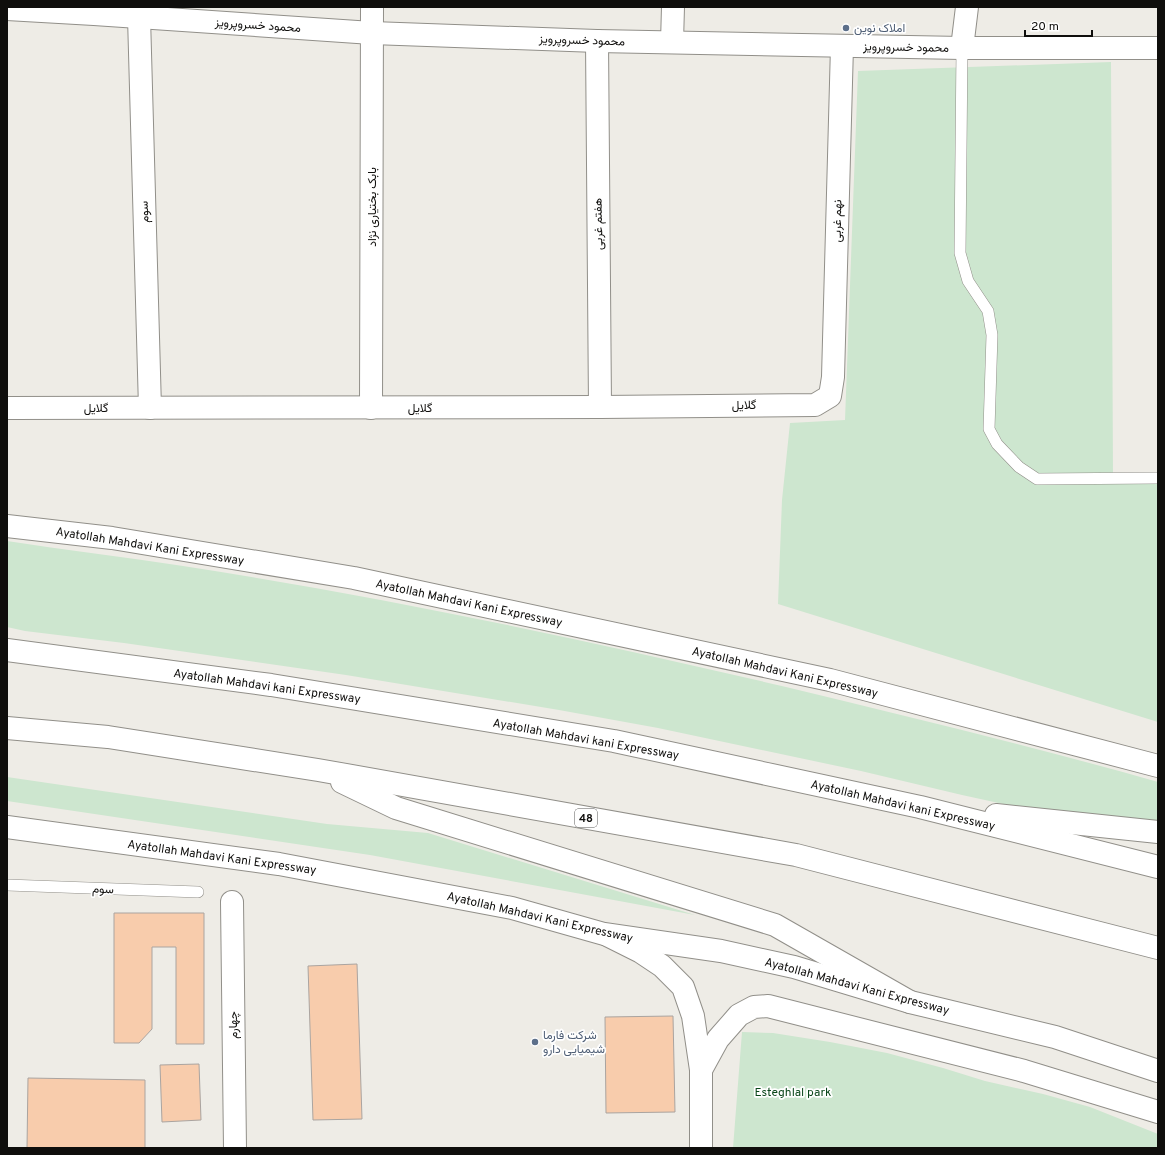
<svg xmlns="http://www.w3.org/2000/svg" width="1165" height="1155" font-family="Overpass,Vazirmatn,sans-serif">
	<rect width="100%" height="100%" fill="#eeece6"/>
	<g fill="#cde6cf">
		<polygon points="1111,62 1113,475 1158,475 1158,722 778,604 782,500 790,423 845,420 858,71"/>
		<path d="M7,541C65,550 124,557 183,566C385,597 586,640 786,687C910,717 1035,747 1158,782V828L1017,807L962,795L861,771L658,728L559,710L346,675L124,643L25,631L7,627Z"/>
		<polygon points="7,777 327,824 428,833 695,915 370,855 7,801"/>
		<polygon points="742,1032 773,1033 830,1042 887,1053 943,1068 985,1081 1043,1094 1090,1107 1158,1134 1158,1148 733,1148"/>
	</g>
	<g fill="#f8ccac" stroke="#aaa4a0">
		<polygon points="114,913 204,913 204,1044 176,1044 176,947 152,947 152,1029 139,1043 114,1043"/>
		<polygon points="357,964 362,1119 313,1120 308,966"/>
		<polygon points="673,1016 675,1112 606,1113 605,1017"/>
		<polygon points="199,1064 201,1120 162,1122 160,1065"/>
		<polygon points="28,1078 145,1080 145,1148 27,1148"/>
	</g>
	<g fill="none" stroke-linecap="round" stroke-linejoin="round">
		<g stroke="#918f89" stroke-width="12">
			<g id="lane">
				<polyline points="962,48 960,253 968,281 988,311 992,335 989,429 997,444 1019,467 1037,479 1158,478"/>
				<polyline points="7,885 198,892"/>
			</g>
		</g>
		<g stroke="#918f89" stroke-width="24">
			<g id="street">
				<polyline points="7,9 94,14 372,33 597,41 962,48 1158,48"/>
				<polyline points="139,17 150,408"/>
				<polyline points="597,41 600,407"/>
				<polyline points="672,42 673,7"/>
				<polyline points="962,48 967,7"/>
				<polyline points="7,408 600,407 815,405 830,396 833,377 842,46"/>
				<polyline points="371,408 372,7"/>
				<polyline points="232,902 235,1148"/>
				<polyline points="609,936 641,952 662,966 683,987 693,1016 701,1070 701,1148"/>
				<polyline points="701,1070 718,1039 739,1015 754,1007 768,1006 1024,1071 1158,1112"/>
			</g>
		</g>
		<g stroke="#918f89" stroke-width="24">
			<g id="primary">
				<polyline points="7,526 112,538 354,578 830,680 1158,766"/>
				<polyline points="7,827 279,864 512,908 604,934 721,951 794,967 910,1002 1055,1037 1158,1071"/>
			</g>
		</g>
		<g stroke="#918f89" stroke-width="24">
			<g id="highway">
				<polyline points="7,650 271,685 614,741 920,807 1158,867"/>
				<polyline points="7,728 108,737 318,770 796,855 1158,948"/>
				<polyline points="342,782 396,808 775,925 910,1002"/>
				<polyline points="996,815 1158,832"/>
			</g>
		</g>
		<use href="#lane" stroke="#fff" stroke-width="11"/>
		<use href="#street" stroke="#fff" stroke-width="22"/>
		<use href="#primary" stroke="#fff" stroke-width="22"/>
		<use href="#highway" stroke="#fff" stroke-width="22"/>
	</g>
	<g fill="#5c6f8a" stroke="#fff" stroke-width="1.5">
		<circle cx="846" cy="28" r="4"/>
		<circle cx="535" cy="1042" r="4"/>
	</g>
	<g text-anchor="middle" stroke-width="3.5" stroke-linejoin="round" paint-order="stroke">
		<rect fill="#fff" stroke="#575655" stroke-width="1" x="575" y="809" width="22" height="18" rx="3"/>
		<g font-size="11" font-weight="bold" fill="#0f0e0c">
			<text x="586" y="822">48</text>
		</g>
		<g font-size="12" fill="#0f0e0c" stroke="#fff">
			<text transform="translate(258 25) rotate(4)" y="4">محمود خسروپرویز</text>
			<text transform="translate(582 40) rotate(2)" y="4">محمود خسروپرویز</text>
			<text transform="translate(906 47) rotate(1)" y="4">محمود خسروپرویز</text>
			<text transform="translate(372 207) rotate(-90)" y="4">بابک بختیاری نژاد</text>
			<text transform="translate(144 212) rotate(-92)" y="4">سوم</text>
			<text transform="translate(837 221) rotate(-89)" y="4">نهم غربی</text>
			<text transform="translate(598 224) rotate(-91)" y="4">هفتم غربی</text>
			<text transform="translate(744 405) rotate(-1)" y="4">گلایل</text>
			<text x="96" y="412">گلایل</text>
			<text x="420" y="412">گلایل</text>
			<text transform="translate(150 546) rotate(9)" y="4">Ayatollah Mahdavi Kani Expressway</text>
			<text transform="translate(469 603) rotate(12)" y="4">Ayatollah Mahdavi Kani Expressway</text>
			<text transform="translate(785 672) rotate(13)" y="4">Ayatollah Mahdavi Kani Expressway</text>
			<text transform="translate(267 686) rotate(8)" y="4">Ayatollah Mahdavi kani Expressway</text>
			<text transform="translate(586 739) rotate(10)" y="4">Ayatollah Mahdavi kani Expressway</text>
			<text transform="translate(903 805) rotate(13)" y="4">Ayatollah Mahdavi kani Expressway</text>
			<text transform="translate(222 857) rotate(8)" y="4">Ayatollah Mahdavi Kani Expressway</text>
			<text transform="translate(103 889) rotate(2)" y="4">سوم</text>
			<text transform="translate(540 917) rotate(13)" y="4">Ayatollah Mahdavi Kani Expressway</text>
			<text transform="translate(857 986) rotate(15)" y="4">Ayatollah Mahdavi Kani Expressway</text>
			<text transform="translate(233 1025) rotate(-91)" y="4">چهارم</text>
		</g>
		<g font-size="12" fill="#4e5e75" stroke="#fff" text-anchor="start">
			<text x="854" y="32">املاک نوین</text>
			<text x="543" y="1039">شرکت فارما<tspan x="543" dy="14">شیمیایی دارو</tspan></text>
		</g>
		<g font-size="12" fill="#094619" stroke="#fff">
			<text x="793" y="1096">Esteghlal park</text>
		</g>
	</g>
	<rect width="1165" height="1155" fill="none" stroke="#0f0e0c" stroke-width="16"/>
	<path d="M1025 30v6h67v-6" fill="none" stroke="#0f0e0c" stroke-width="2"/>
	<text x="1031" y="30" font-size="12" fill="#0f0e0c" stroke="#ffffff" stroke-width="3" paint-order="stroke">20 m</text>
</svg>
